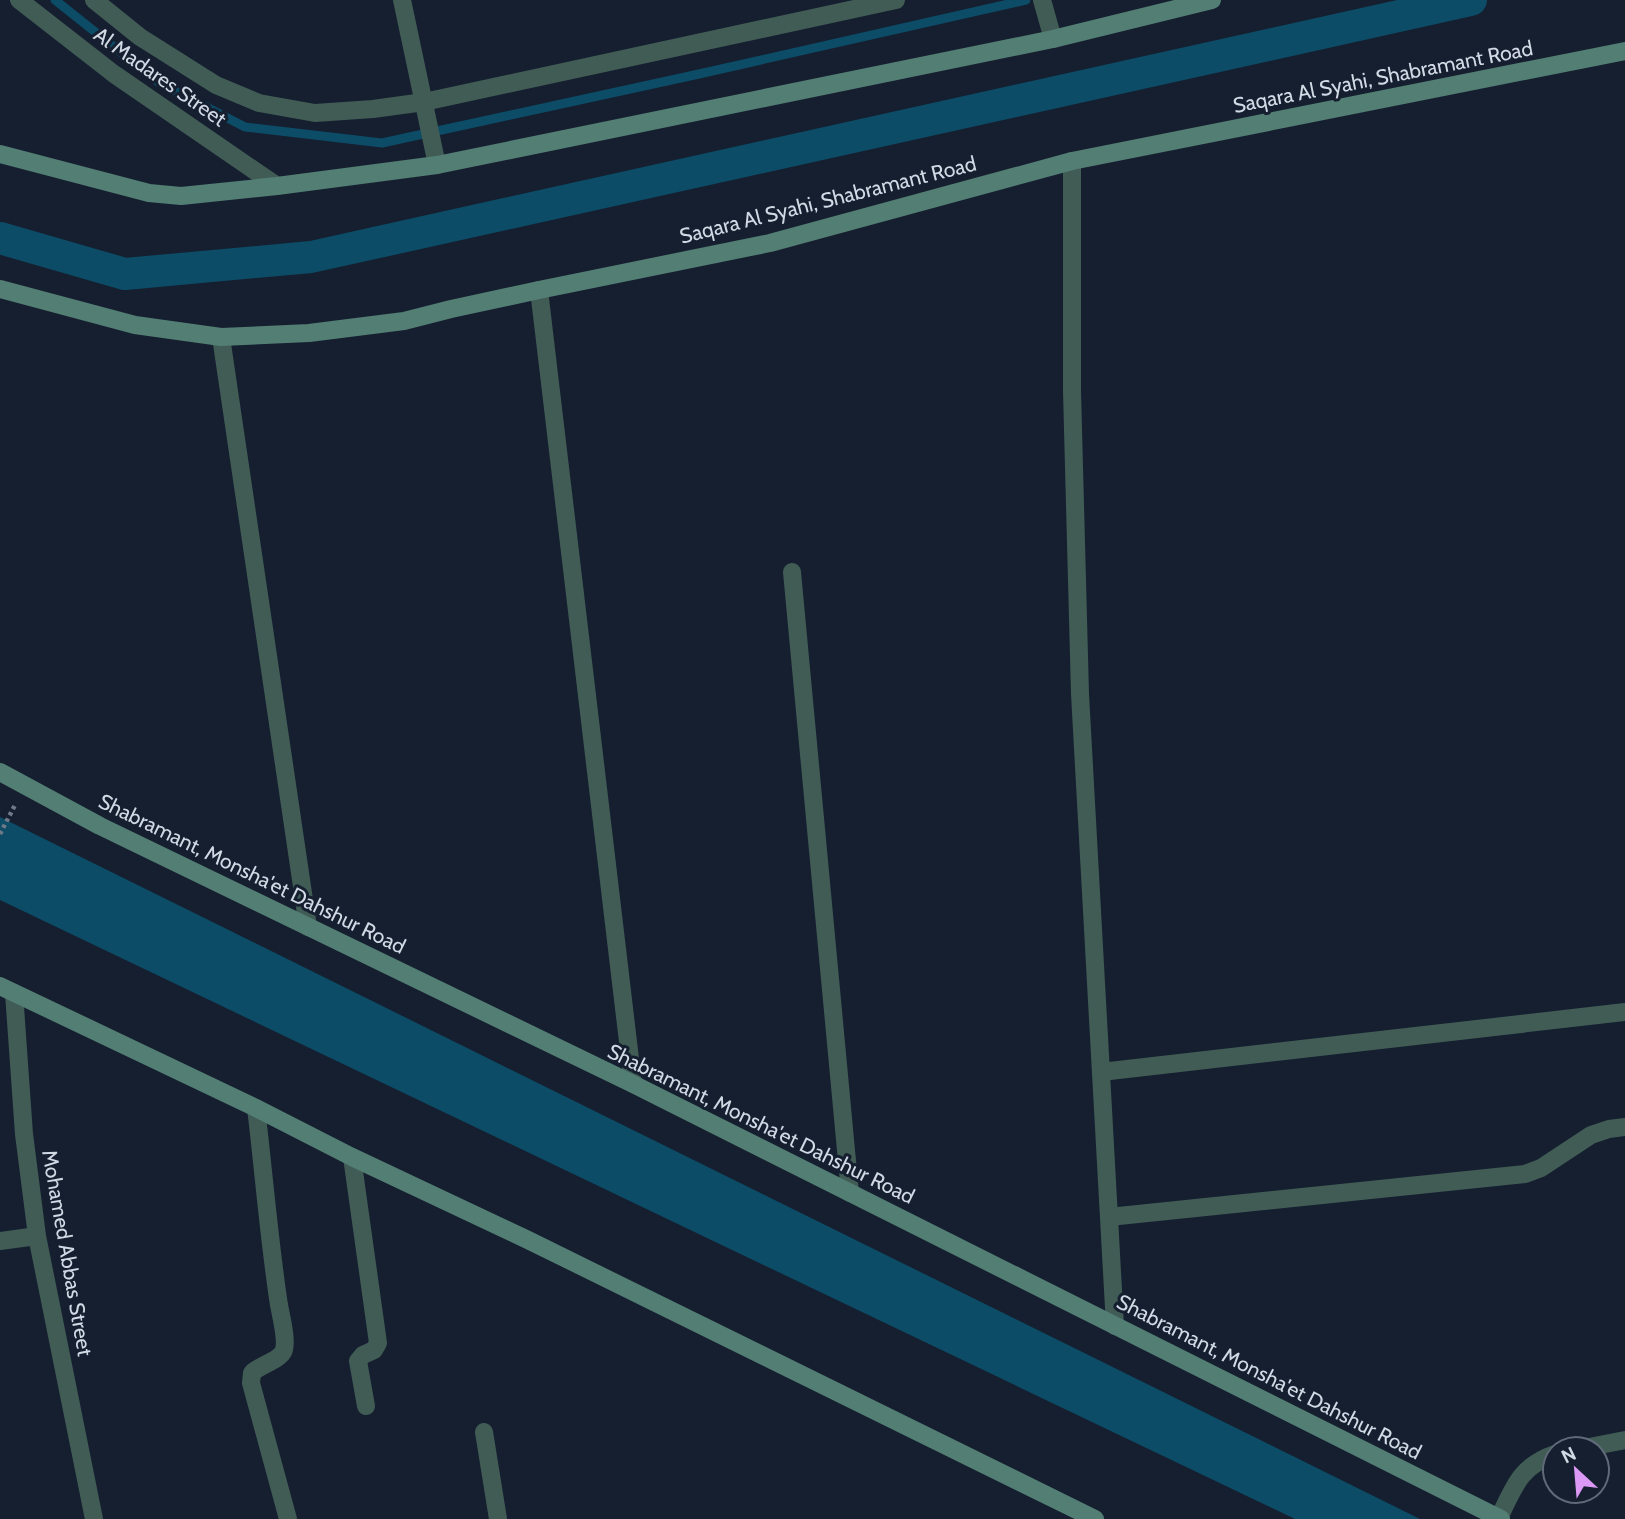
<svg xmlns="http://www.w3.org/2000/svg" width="1625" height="1519" font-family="Cabin,sans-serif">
	<rect width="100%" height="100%" fill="#151f30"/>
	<polygon fill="#0c4c66" points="0,817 1420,1519 1295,1519 0,900"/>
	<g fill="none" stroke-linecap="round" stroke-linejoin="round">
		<polyline stroke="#0c4c66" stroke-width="9" points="55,0 158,82 245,127 382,143 699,74 1026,0"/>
		<polyline stroke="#0c4c66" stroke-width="32" points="0,238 125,274 311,257 1471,0"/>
		<polyline stroke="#707987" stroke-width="4.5" stroke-dasharray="3.5 3.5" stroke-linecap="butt" points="0,834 15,805"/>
		<g stroke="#415c55" stroke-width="18">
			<polyline points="402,0 437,165"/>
			<polyline points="1072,161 1072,391 1080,694 1115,1326"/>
			<polyline points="539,290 633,1084"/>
			<polyline points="221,337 308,927"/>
			<polyline points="792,572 850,1193"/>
			<polyline points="14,993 24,1134 37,1236 94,1519"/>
			<polyline points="1101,1072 1625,1012"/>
			<path d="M256,1108C264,1174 269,1240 279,1305C281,1316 288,1343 283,1352C278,1361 260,1365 252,1373L251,1383L288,1519"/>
			<polyline points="352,1157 378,1343 374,1350 363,1355 358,1361 366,1406"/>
			<polyline points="1109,1217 1525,1174 1541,1168 1591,1135 1609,1129 1625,1127"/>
			<polyline points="0,1241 37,1236"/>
			<polyline points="484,1432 498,1519"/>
			<polyline points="1579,1449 1625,1440"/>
			<path d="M1499,1518C1514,1487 1520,1466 1555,1454"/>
		</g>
		<g stroke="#415c55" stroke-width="18">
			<polyline points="19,0 114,74 277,186"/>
			<polyline points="94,0 140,37 216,85 259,103 315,113 373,109 424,102 896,0"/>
			<polyline points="1042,0 1053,39"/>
		</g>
		<g stroke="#537e73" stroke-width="18">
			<polyline points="0,154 149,193 181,196 277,186 437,165 1053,39 1212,0"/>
			<polyline points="0,289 135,325 221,337 309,333 404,321 451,309 539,290 770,243 1072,161 1625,51"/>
			<polyline points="0,772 100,826 633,1084 1501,1519"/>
			<polyline points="0,986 256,1108 352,1157 528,1240 1095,1519"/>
		</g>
	</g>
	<g text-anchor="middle" stroke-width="6" stroke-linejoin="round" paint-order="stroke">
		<g font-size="21" fill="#d1d9e5" stroke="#151f30">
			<text transform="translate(160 77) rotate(35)" y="7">Al Madares Street</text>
			<text transform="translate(1383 77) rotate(-11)" y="7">Saqara Al Syahi, Shabramant Road</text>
			<text transform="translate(828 200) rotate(-14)" y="7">Saqara Al Syahi, Shabramant Road</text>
			<text transform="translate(252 874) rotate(26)" y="7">Shabramant, Monsha'et Dahshur Road</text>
			<text transform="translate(761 1124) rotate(26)" y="7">Shabramant, Monsha'et Dahshur Road</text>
			<text transform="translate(67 1253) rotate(80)" y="7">Mohamed Abbas Street</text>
			<text transform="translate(1269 1377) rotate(27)" y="7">Shabramant, Monsha'et Dahshur Road</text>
		</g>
	</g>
	<g transform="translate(1576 1470) rotate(334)"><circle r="33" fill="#151f30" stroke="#606978" stroke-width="2"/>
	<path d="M0-5L12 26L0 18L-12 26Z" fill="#db99f5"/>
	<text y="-10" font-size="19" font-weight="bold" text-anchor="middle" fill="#d1d9e5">N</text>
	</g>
</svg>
